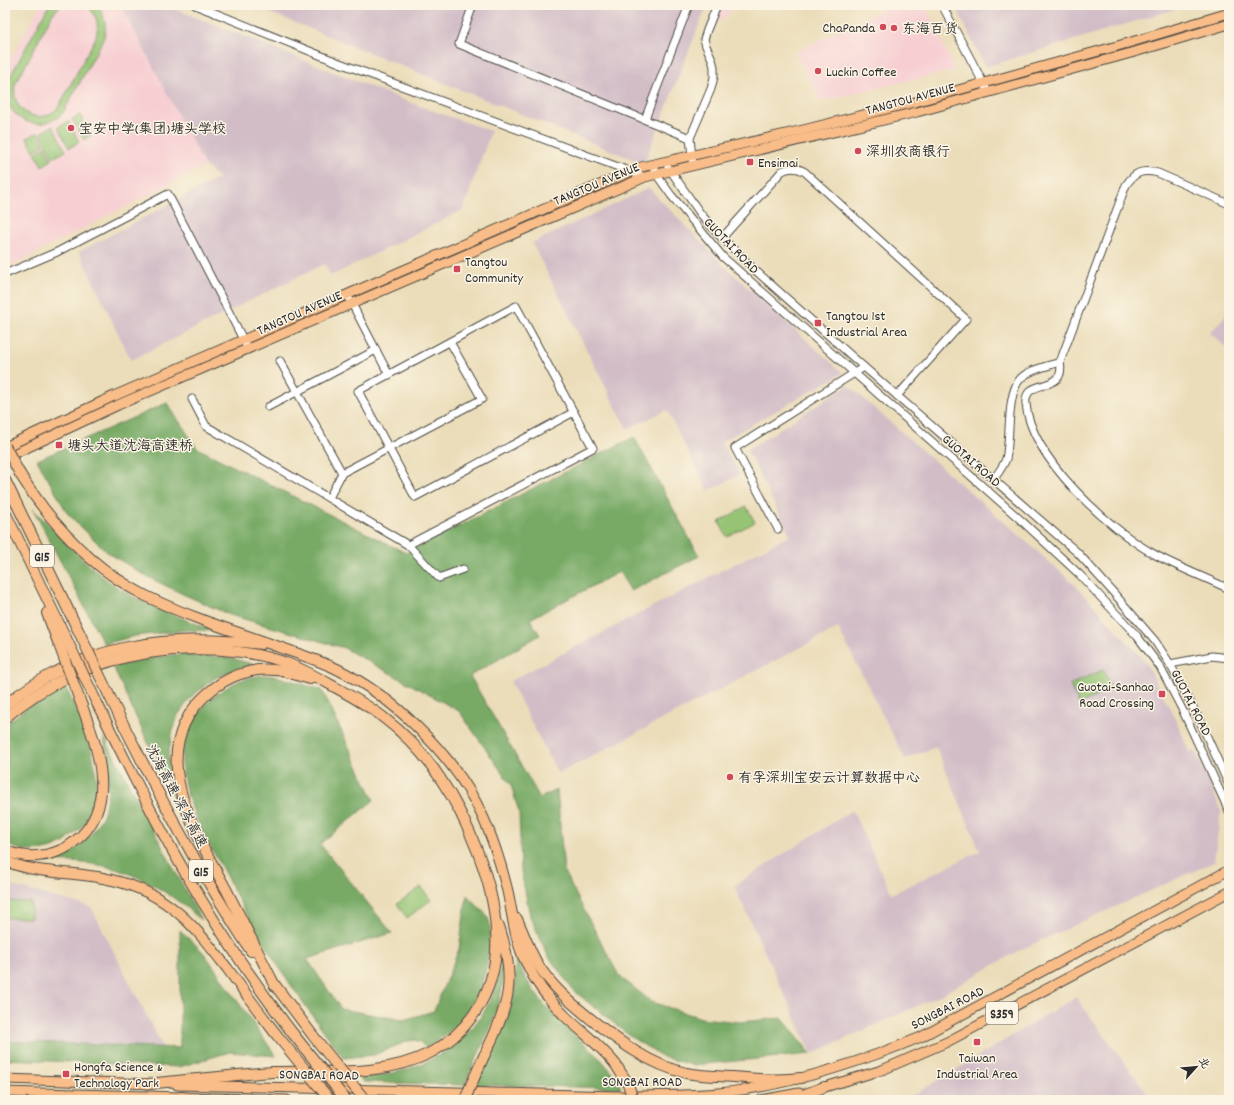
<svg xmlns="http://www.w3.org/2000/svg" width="1234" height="1105" font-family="Dekko,'LXGW WenKai TC',sans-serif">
	<rect width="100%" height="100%" fill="#fcf5e5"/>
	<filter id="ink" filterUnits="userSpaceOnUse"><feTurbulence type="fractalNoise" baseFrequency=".025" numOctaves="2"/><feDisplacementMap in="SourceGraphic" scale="8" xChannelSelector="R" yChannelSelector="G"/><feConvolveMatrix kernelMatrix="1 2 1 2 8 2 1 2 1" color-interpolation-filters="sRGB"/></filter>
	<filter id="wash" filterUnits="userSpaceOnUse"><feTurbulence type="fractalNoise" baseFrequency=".012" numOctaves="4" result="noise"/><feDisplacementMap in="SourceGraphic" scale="16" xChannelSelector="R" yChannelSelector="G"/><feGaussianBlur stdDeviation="0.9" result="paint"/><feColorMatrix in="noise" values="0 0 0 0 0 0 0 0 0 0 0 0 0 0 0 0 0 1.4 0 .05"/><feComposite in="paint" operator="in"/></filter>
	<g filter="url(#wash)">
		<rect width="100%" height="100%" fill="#ebddb9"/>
		<g fill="#f7cfd3">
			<polygon points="40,5 121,5 205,166 5,269 5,70"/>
			<polygon points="722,5 739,5 712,27"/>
			<polygon points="894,5 925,5 955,70 821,101 795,52"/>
		</g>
		<g fill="#d2bdc7">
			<polygon points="121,5 165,5 419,106 491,131 463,210 331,276 324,264 131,360 79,252 219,178 205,166"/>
			<polygon points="251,5 707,5 644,164"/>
			<polygon points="955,5 1189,5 985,67"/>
			<polygon points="649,188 724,266 843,373 721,442 740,475 708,491 667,410 627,429 532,243"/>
			<polygon points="1229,311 1229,350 1210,333"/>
			<polygon points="848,385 1073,583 1145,661 1177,722 1189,752 1195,750 1221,811 1214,862 1022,949 939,996 812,1054 734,886 852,810 892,894 980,851 936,747 905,759 838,628 558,774 510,681 790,535 747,450"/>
			<polygon points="5,884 91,907 163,1048 5,1041"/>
			<polygon points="1076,997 1152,1100 905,1100 964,1065"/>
		</g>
		<g fill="#95c474" stroke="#607850">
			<path d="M49,5H62L55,11L52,15L15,85C11,112 38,127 58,108L95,39C100,25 97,12 84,5H97C106,17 108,29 102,42L63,113C44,131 15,126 7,99L5,103V86Z"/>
			<polygon points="80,115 91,135 84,140 72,119"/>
			<polygon points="68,121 79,142 69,148 58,127"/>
			<polygon points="53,126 66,151 53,158 40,133"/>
			<polygon points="37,132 44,145 34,151 27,138"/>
			<polygon points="45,147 52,160 42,166 35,153"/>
			<polygon points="746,506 755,522 727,537 719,522"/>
			<polygon points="1103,670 1112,689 1079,704 1070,685"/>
			<polygon points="421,887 431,900 407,918 397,904"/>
			<polygon points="5,901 31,902 31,918 5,918"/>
		</g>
		<g fill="#78aa66" stroke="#526a48">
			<polygon points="167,403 197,448 406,553 634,437 699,556 631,591 619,572 530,619 540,635 470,676 540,798 557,790 564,872 619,976 652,1002 701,1018 739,1022 782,1018 811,1054 693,1065 663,1057 631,1037 573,990 548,956 530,916 521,871 519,812 511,785 459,711 344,648 230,615 185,595 144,575 107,552 68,514 37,460"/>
			<path d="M33,509C58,534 81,560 108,581C137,603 180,617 214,631L187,630L135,636L104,644Z"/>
			<polygon points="180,654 231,658 255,665 236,669 215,678 192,696 178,715 172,734 168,757 175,801 113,667 153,658"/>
			<path d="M263,675L276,676L322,690L374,800L320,844L392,933L307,959L341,1009L403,1020L434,1011L459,949L467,895C473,902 484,911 488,918C491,925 490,935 489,943C488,989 466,1025 426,1048L420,1042L415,1040L408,1041L374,1055L344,1058C319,1025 294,991 272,956C253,927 236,896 220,864C203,833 183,799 182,763C181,728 206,696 237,682C245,678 254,677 263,675Z"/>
			<path d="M64,685C84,721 108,776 89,816C84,827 75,834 66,841C48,854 25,853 5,844V725L26,708Z"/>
			<path d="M104,737L201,920C176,897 145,877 112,868C92,862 69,862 48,861L75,850L92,833L104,814L108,791V764Z"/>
			<polygon points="180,930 204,953 276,1056 230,1052 179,1067 5,1059 5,1041 180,1048"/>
			<path d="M514,954C524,980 540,1002 559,1020C581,1042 608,1060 621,1088L476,1085C496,1041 522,1005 514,954Z"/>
			<path d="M501,959C509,1004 481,1045 464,1085L363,1082L359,1077C429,1075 494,1034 501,959Z"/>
		</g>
	</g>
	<g filter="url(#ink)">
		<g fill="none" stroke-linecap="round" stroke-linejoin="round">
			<g stroke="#484640" stroke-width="9">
				<g id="minor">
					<polyline points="195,5 337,62 645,177"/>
					<polyline points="473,5 459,44 690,138"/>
					<polyline points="942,5 988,92"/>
					<polyline points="645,119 689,5"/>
					<polyline points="653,164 656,174 671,195 723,257 1023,522 1080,575 1137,636 1160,667 1183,711 1229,811"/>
					<polyline points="693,166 690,138 711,89 714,77 714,67 712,59 706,46 704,39 707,30 717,5"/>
					<polyline points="668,167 700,213 718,234 756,271 864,367 1078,553 1112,591 1155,641 1170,664 1198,717 1229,785"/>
					<path d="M722,238L782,171C790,167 797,167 805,172L966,319L897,396"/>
					<polyline points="5,274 57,252 168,194 248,349"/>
					<polyline points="350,300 389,375"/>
					<polyline points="280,361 342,473"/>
					<path d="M1060,362C1067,395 1023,376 1026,404C1031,458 1108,528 1152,553C1177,567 1204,577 1229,589"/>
					<polyline points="192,399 206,426 408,545 439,578 463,569"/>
					<polyline points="268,407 376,350"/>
					<path d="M993,480C998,473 1003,467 1006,459C1011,438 1006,393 1021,378C1030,369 1048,366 1060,362L1126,185C1135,172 1142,169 1158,173L1229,204"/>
					<polyline points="329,498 342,473 482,399 450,342"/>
					<polyline points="778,529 735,448 864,367"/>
					<polyline points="408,545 593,448 516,306 358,391 415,497 574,412"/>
					<polyline points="1170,664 1212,656 1229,658"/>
				</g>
			</g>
			<g stroke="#484640" stroke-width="11">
				<g id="major">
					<polyline points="5,447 114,396 641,167 799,131 915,102 1128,43 1229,13"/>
					<polyline points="5,458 118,405 645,177 917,112 1131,53 1229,24"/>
					<polyline points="5,1079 154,1084"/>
					<path d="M177,1085L619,1096C652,1096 686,1096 719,1093C789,1086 856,1064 921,1037L1229,870"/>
					<polyline points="818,1089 882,1070 947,1042 1229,892"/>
					<polyline points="5,1092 287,1100"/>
					<polyline points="761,1100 799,1093"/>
				</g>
			</g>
			<g stroke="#484640" stroke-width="12">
				<g id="highway">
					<path d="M20,474C51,524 93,569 146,596C188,617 234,631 279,647C298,654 318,660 337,669C365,683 393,703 416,726C468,776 490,820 507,889C513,914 514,939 526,962C535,982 549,1000 565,1016C582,1032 601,1046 616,1065"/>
					<polyline points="5,480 79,632"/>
					<polyline points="5,512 66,638"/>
					<polyline points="47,613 58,642"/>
					<path d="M108,693C151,782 197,868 251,951"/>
					<path d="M95,699C123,756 151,814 183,869C216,926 253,982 294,1035"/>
					<path d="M5,705C80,644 167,633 261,644"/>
					<path d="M5,718C45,683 96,661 148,653C191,646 248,648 289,664C304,670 319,678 333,686C351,696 368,705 384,718C405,734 425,755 440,778C467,818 494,882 496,931C498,960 491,989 474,1014C463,1030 447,1044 430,1053C381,1078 325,1070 273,1072C231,1075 189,1080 148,1084"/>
					<path d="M5,851C24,858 43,858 61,850C69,847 75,841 81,836C117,801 97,746 82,706"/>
					<path d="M5,861C39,875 77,871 112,880C168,893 194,925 227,968C243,990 259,1012 276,1034"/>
					<path d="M517,919C524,934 529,949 537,963C551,986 571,1003 592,1020C620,1042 650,1065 686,1073C702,1076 718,1076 734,1077C757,1079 778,1081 801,1078"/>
					<polyline points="272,981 314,1037"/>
					<path d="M275,986C259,954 243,922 227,891C195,831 142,751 208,693C226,677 251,667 275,670C287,671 299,676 310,679"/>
					<path d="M484,1056C509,1007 517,979 499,926"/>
					<polyline points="181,1097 200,1100"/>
					<polyline points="790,1100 824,1087"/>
				</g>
			</g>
			<use href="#minor" stroke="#fff" stroke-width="7"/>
			<use href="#major" stroke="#f8bd89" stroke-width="9"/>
			<use href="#highway" stroke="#f8bd89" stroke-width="10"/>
			<g stroke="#484640" stroke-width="12" stroke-linecap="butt">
				<g id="highway-bridge">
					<polyline points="5,446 20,474"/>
					<polyline points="79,632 108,693"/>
					<polyline points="66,638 95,699"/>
					<polyline points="58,642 82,706"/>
					<polyline points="276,1034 330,1100"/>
					<polyline points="294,1035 346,1100"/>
					<polyline points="314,1037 365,1100"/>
					<polyline points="616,1065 628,1084 633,1100"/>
					<polyline points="465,1100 470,1087 484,1056"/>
				</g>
			</g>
			<use href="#highway-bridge" stroke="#f8bd89" stroke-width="10"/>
		</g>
	</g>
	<g fill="#d1495b" stroke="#fcf5e5" stroke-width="1.5">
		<circle cx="883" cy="27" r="4"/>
		<circle cx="894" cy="28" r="4"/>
		<circle cx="818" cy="71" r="4"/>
		<circle cx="71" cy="128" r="4"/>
		<circle cx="858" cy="151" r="4"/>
		<rect x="746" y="158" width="8" height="8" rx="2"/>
		<rect x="453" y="265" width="8" height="8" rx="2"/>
		<rect x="814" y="319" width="8" height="8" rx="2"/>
		<rect x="55" y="441" width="8" height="8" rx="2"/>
		<rect x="1158" y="690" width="8" height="8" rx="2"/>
		<circle cx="730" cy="777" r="4"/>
		<rect x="973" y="1038" width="8" height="8" rx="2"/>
		<rect x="62" y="1070" width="8" height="8" rx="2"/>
	</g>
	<g text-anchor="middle" stroke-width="3" stroke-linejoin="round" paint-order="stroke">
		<g fill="#fcf5e5" stroke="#6a6863" stroke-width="1">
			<rect x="30" y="545" width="24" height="22" rx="3"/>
			<rect x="189" y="860" width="24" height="22" rx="3"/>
			<rect x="986" y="1002" width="32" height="22" rx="3"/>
		</g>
		<g font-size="13" font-weight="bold" fill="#2b2b2b">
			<text x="42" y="561">G15</text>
			<text x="201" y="876">G15</text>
			<text x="1002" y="1018">S359</text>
		</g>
		<g font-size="14" fill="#2b2b2b" stroke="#fcf5e5" text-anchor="start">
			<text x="875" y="32" text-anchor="end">ChaPanda</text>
			<text x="902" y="33">东海百货</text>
			<text x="826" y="76">Luckin Coffee</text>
			<text x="79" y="133">宝安中学(集团)塘头学校</text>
			<text x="866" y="156">深圳农商银行</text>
			<text x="758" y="167">Ensimai</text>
			<text x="465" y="266">Tangtou<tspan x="465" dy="16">Community</tspan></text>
			<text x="826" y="320">Tangtou 1st<tspan x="826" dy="16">Industrial Area</tspan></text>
			<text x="67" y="450">塘头大道沈海高速桥</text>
			<text x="1154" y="691" text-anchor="end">Guotai-Sanhao<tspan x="1154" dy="16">Road Crossing</tspan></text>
			<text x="738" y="782">有孚深圳宝安云计算数据中心</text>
			<text x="977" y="1062" text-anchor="middle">Taiwan<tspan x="977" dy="16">Industrial Area</tspan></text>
			<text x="74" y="1071">Hongfa Science &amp;<tspan x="74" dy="16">Technology Park</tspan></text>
		</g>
		<g font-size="14" fill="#2b2b2b" stroke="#fcf5e5">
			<text transform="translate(910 98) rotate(-15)" y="5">TANGTOU AVENUE</text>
			<text transform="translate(596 183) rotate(-23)" y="5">TANGTOU AVENUE</text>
			<text transform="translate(732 245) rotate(46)" y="5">GUOTAI ROAD</text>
			<text transform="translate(299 312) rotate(-24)" y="5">TANGTOU AVENUE</text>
			<text transform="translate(972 460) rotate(41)" y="5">GUOTAI ROAD</text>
			<text transform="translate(1192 702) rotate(63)" y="5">GUOTAI ROAD</text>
			<text transform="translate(177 796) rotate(62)" y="5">沈海高速 深岑高速</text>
			<text transform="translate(947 1007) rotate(-27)" y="5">SONGBAI ROAD</text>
			<text transform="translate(319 1074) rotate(1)" y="5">SONGBAI ROAD</text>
			<text x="642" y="1086">SONGBAI ROAD</text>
		</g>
	</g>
	<rect width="1234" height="1105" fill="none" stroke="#fcf5e5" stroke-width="20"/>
	<g transform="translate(1196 1067) rotate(63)" stroke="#fcf5e5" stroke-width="3" paint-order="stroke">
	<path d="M0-3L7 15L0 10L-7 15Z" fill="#2b2b2b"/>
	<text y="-6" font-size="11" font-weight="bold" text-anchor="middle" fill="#2b2b2b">北</text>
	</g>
</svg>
